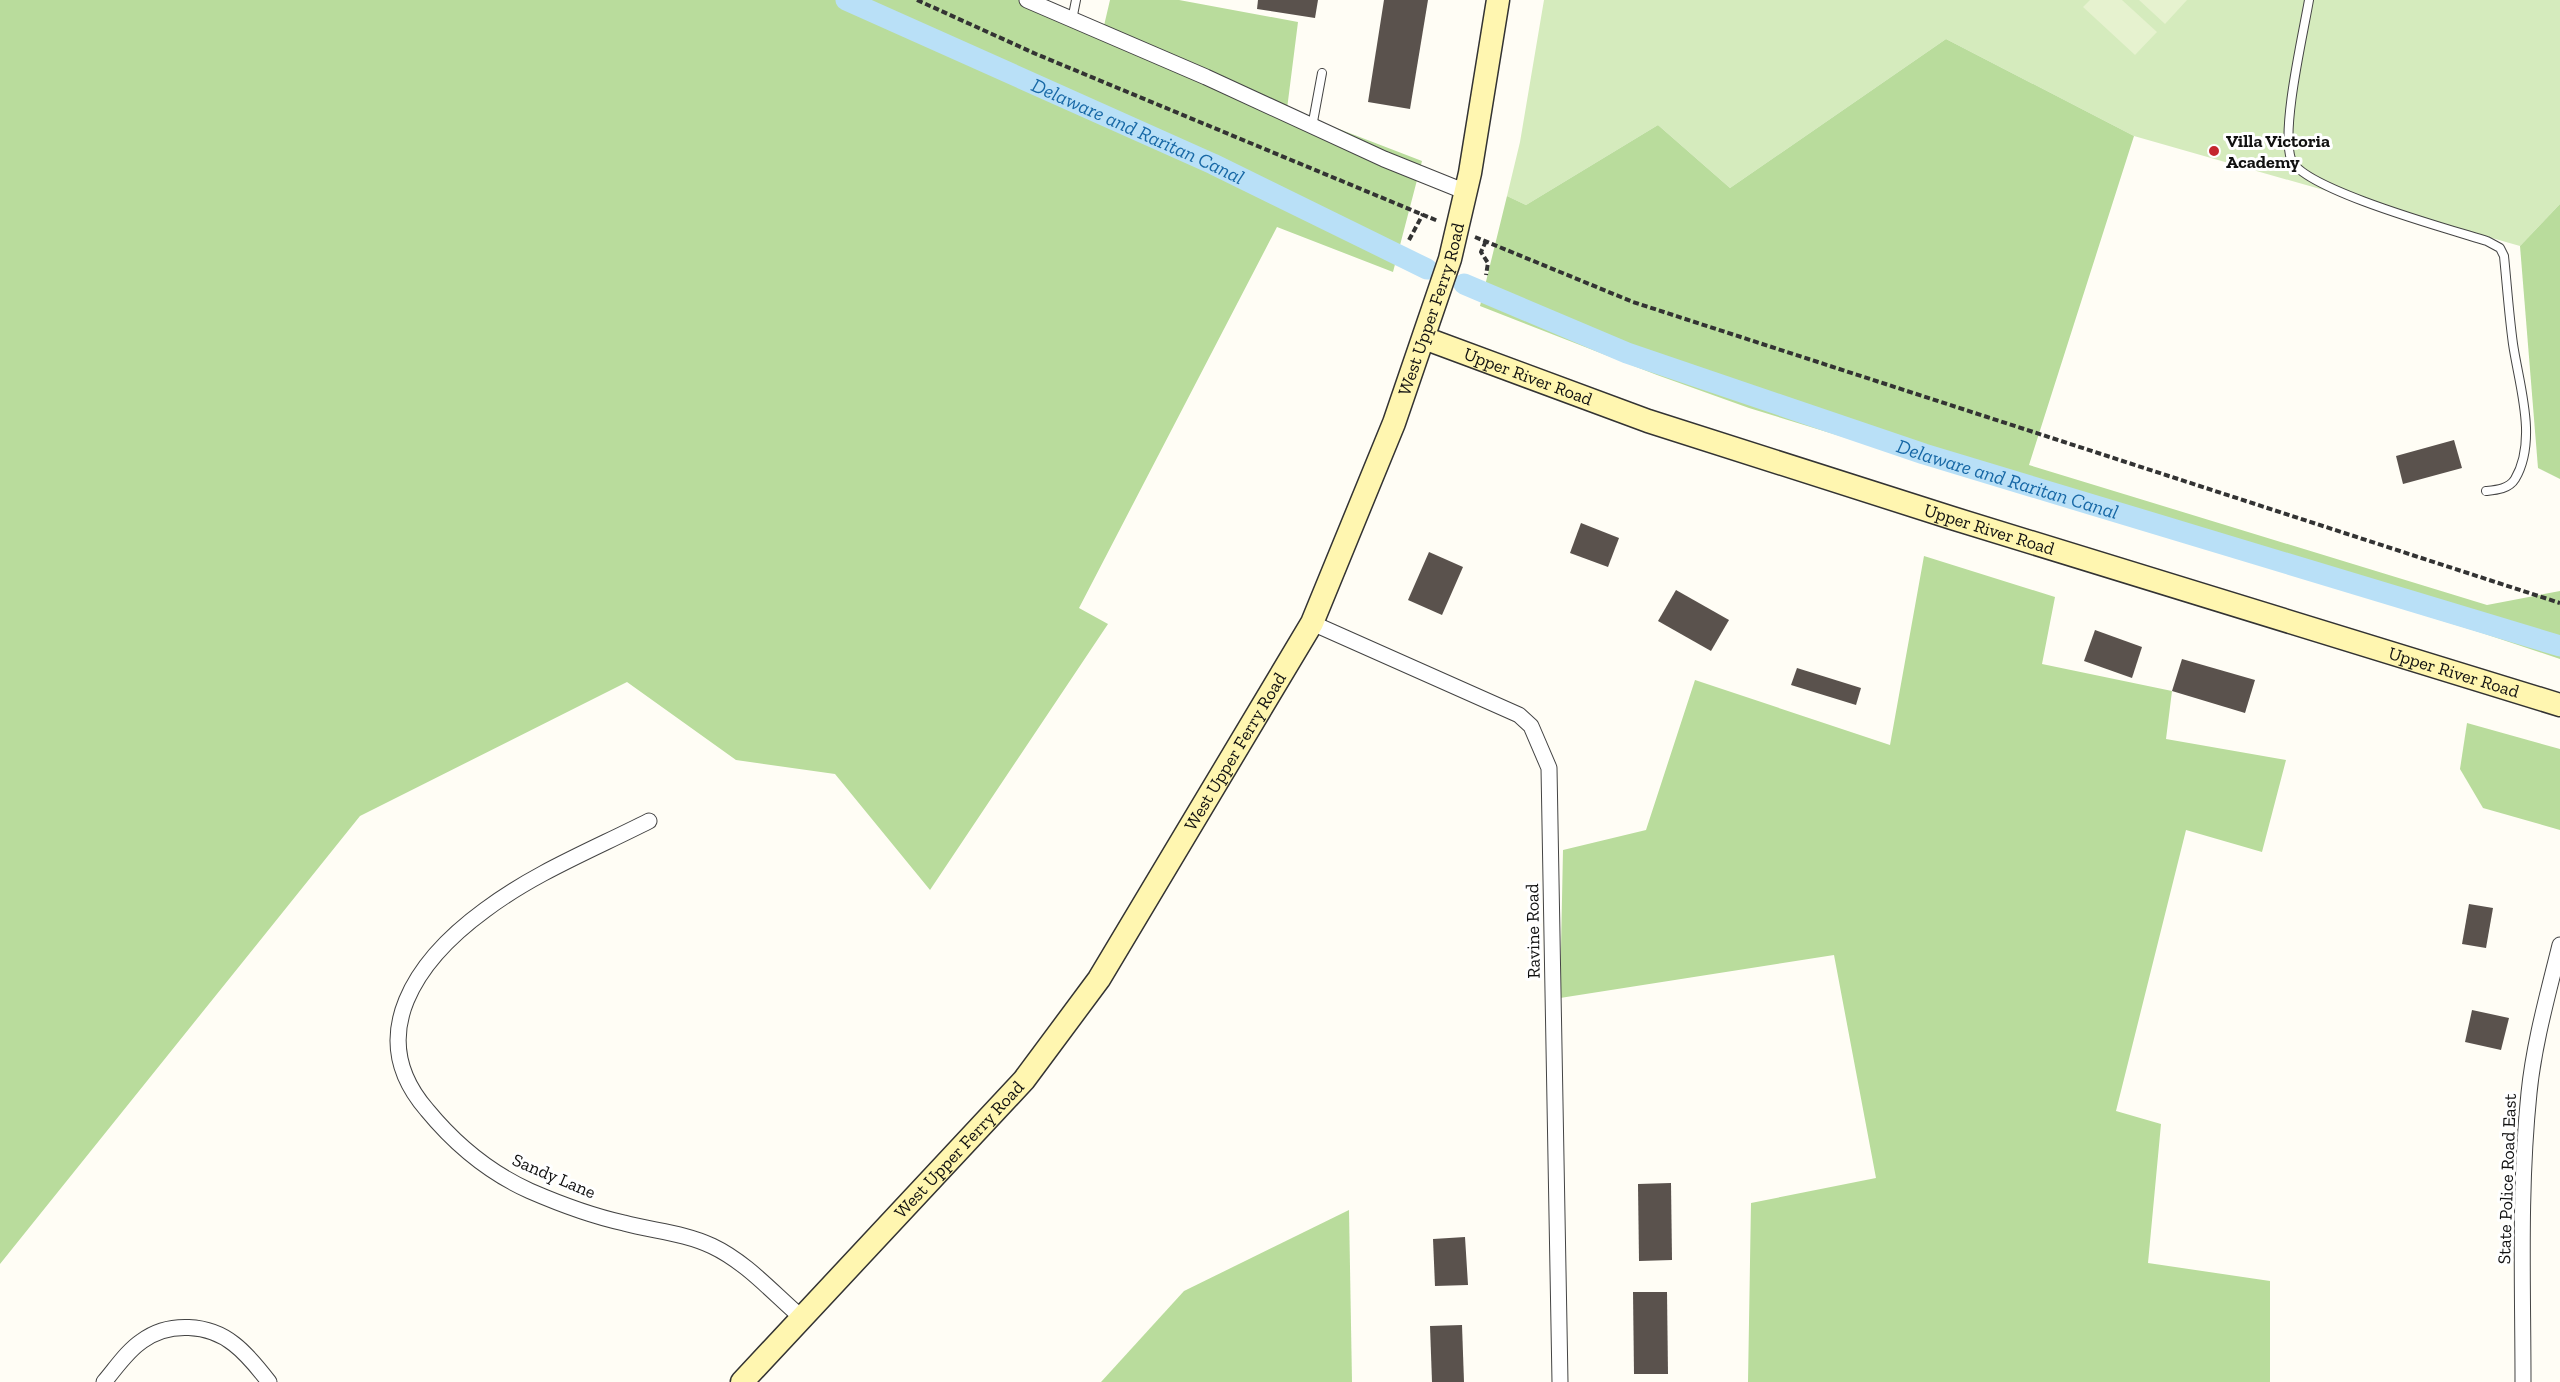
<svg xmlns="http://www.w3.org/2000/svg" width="2560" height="1382" font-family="'Zilla Slab',serif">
	<rect width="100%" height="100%" fill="#fffdf5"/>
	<polygon fill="#d5ebbd" points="1544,0 2560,0 2560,204 2520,246 2134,136 1946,39 1730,188 1658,125 1526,205 1507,196 1520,142"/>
	<g fill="#b9dc9c">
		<polygon points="0,0 1037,0 1103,30 1110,0 1179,0 1298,22 1287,109 1422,161 1393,272 1277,227 1079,608 1108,624 930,890 835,774 736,760 627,682 360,816 0,1264"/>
		<polygon points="1946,39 2134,136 2029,465 2487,605 2560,591 2560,659 2482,633 1749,408 1657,375 1480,306 1507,196 1526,205 1658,125 1730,188"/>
		<polygon points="2560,204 2560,479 2538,468 2520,246"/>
		<polygon points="1924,556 2055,597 2042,664 2172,691 2166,739 2286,760 2262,852 2186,830 2116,1111 2161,1124 2148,1263 2270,1281 2270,1382 1748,1382 1751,1203 1876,1178 1834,955 1560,998 1563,850 1646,830 1695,680 1890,745"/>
		<polygon points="2467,723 2560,749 2560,830 2483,808 2460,769"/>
		<polygon points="1349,1210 1352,1382 1101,1382 1184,1291"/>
	</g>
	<g fill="#e6f2cf">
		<polygon points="2090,0 2122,0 2157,32 2135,55 2083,7"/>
		<polygon points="2139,0 2187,0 2165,24"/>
	</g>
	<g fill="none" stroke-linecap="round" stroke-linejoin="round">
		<g stroke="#b9e0f7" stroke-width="21">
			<path id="s1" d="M846,0L1213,164L1427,269"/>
			<path id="s2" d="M1464,284L1627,353L1924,454L2560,646"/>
		</g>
	</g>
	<g fill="#5a524d">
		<polygon points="1258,0 1318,0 1315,18 1257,9"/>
		<polygon points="1384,0 1428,0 1410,109 1368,102"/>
		<polygon points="2454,440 2462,468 2403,484 2396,456"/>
		<polygon points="1581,523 1619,538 1608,567 1570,553"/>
		<polygon points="1429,552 1463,567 1442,615 1408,600"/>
		<polygon points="1676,590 1729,620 1711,651 1658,621"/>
		<polygon points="2095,630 2142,647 2132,678 2084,661"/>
		<polygon points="2182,659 2255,680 2245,713 2172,691"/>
		<polygon points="1797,668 1861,688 1856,705 1791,685"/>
		<polygon points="2469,904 2493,908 2486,948 2462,944"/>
		<polygon points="2472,1010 2509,1018 2501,1050 2465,1042"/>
		<polygon points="1671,1183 1672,1260 1639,1261 1638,1184"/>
		<polygon points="1465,1237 1468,1285 1435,1286 1433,1239"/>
		<polygon points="1633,1292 1667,1292 1668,1374 1634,1374"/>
		<polygon points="1462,1325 1464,1382 1432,1382 1430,1326"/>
	</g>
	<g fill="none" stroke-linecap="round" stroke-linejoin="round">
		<g stroke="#444" stroke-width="10">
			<g id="lane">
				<path d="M2309,0C2303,35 2281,129 2291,159C2301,189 2452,230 2487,241L2500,248L2504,256C2507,286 2509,315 2513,344C2519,385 2538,440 2515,479C2509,489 2496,490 2486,491"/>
				<polyline points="1072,20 1076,0"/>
				<polyline points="1312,127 1322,73"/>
			</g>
		</g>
		<g stroke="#444" stroke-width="17">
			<g id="street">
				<polyline points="1027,0 1206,77 1384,159 1466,192"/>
				<polyline points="1312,623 1519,715 1531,726 1549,768 1560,1382"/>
				<path d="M649,821C594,849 534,873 485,910C418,959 362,1035 427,1110C455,1144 490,1173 530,1191C560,1204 592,1216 624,1223C654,1231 685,1233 712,1246C746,1262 773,1293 801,1317"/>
				<path d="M104,1382C116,1368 127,1351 142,1341C169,1321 209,1324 234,1344C247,1354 259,1369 269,1382"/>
				<path d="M2523,1382C2523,1286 2519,1189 2529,1093C2534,1043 2548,994 2560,945"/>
			</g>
		</g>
		<g stroke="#333" stroke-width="25">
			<g id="secondary">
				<path id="s3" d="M1424,338L1648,421L1952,518L2560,705"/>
				<path id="s4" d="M742,1382L1024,1080L1099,979L1312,623L1394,423L1450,259L1470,173L1498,0"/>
			</g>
		</g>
		<g stroke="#333" stroke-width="4" stroke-dasharray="6 3" stroke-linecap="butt">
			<polyline points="917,0 1036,54 1438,221"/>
			<polyline points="1475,237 1633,302 2560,603"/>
			<polyline points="1409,240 1423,214"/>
			<polyline points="1486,241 1481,252 1488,263 1486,275"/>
		</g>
		<use href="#lane" stroke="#fff" stroke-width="8"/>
		<use href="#street" stroke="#fff" stroke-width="15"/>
		<use href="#secondary" stroke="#fff6b0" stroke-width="22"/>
	</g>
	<circle fill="#c4262e" stroke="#fff" stroke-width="2" cx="2214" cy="151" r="6"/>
	<g text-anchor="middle" stroke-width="6" stroke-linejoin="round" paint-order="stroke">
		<g font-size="18" font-weight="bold" fill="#111" stroke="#fff" text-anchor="start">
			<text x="2226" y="147">Villa Victoria<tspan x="2226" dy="21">Academy</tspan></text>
		</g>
		<g font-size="18" fill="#111" stroke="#fff">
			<text dy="6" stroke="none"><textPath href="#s4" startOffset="1290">West Upper Ferry Road</textPath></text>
			<text dy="6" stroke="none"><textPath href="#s3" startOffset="111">Upper River Road</textPath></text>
			<text dy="6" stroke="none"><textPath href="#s3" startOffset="597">Upper River Road</textPath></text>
			<text dy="6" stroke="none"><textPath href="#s3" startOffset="1083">Upper River Road</textPath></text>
			<text dy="6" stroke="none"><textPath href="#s4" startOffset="804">West Upper Ferry Road</textPath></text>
			<text transform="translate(1533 931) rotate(-91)" y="6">Ravine Road</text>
			<text dy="6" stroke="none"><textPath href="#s4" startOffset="318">West Upper Ferry Road</textPath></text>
			<text transform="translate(554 1176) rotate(23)" y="6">Sandy Lane</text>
			<text transform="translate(2507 1179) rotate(-88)" y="6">State Police Road East</text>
		</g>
		<g font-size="20" font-style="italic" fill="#1768a6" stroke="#fff">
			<text dy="7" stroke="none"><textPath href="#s1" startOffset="320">Delaware and Raritan Canal</textPath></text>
			<text dy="7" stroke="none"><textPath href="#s2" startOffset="578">Delaware and Raritan Canal</textPath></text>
		</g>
	</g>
</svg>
